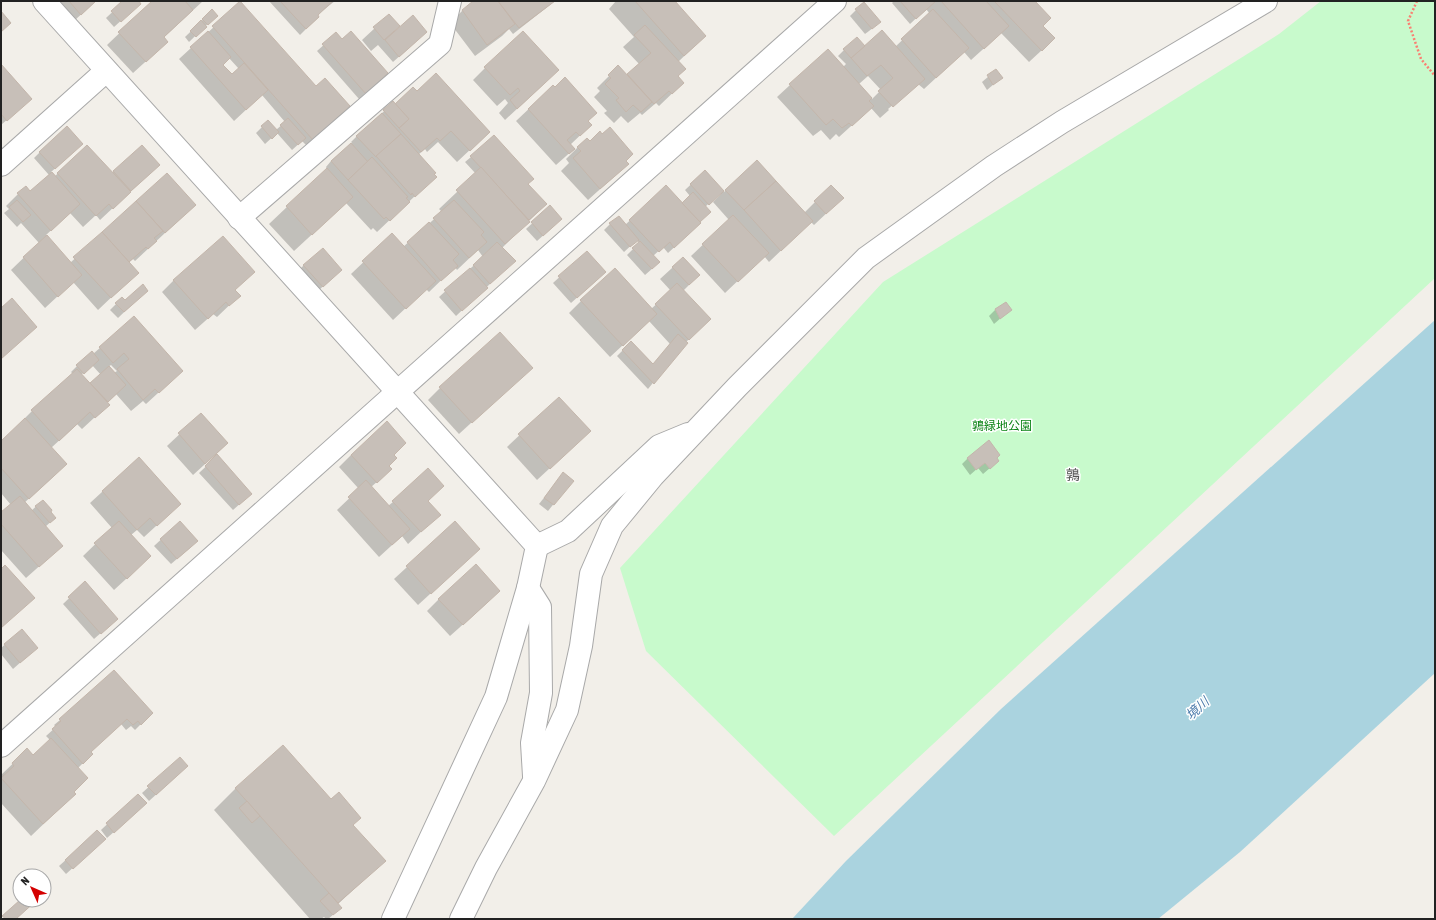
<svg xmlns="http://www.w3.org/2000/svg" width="1436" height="920" font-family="'Asap Condensed','Noto Sans JP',sans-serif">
	<rect width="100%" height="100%" fill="#f2efe9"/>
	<polygon fill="#c8facc" points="1321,1 1435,1 1435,278 834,836 646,651 620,568 883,282 1279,34"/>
	<polygon fill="#aad3df" points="1435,320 1435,673 1240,852 1158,919 792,919 846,861 1001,709"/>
	<g fill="#0003" fill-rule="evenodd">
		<polygon points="58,1 96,1 75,20"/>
		<polygon points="124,1 137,1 134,9 114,27 106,18"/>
		<polygon points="153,1 203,1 163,38 154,54 133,73 107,45"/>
		<polygon points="269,1 335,1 317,15 318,17 300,35"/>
		<polygon points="475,1 555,1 513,34 509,29 502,36 475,56 450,23 462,11"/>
		<polygon points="616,1 674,1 705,36 678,62 677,77 683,83 659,106 656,103 642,115 640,113 628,123 621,116 614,123 604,113 607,111 594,97 600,91 597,88 618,67 627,76 640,65 623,47 634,37 609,9"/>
		<path d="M894,1H1034L1041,26L1042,50L1029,62L1001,33L971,60L964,52L924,89L918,84L888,109L889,110L880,118L871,108L839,137L836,134L830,140L821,130L813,136L777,97L828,50L843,67L846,64L838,56L844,50L865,47H895L930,14L926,9L910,24L892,3ZM868,76L881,90L872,99L859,84Z"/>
		<path d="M240,3L316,88L343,112L306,145L302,141L292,150L277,133L265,144L256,133L268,121L276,130L285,122L262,95L234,121L179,59ZM229,58L239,69L231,76L222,65Z"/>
		<polygon points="856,10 873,28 865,34 850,16"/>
		<polygon points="212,11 216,16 189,42 185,37"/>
		<polygon points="389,15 395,32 420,38 393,62 378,45 371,51 362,40"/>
		<polygon points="336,34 381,79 359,99 317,51"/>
		<polygon points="1,65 24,105 1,125"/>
		<polygon points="485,68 546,82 505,120 499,113 508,103 505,99 497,106 473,80"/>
		<polygon points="996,70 1001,78 987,90 982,82"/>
		<polygon points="553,86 591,125 570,145 574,149 556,165 516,121"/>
		<polygon points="417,92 489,132 457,162 438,142 427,152 425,149 418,155 435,177 377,232 373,228 371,230 346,203 294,251 269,224 327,169 326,167 331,161 352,143 351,142 357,136 393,103 395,105"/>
		<polygon points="142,146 158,165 146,177 100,220 96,215 83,227 70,213 46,235 70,263 167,174 195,205 135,261 133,259 128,263 137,273 98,310 73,282 45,308 11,270 39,243 21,223 17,227 4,213 9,209 6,206 18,194 30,192 49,175 34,158 40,152 76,150 51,172 55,176 87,147 112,173"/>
		<polygon points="578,147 624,161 628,164 588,200 561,171 569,163 566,159"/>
		<polygon points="471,157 527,184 540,210 502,248 508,267 456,316 439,297 483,257 478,250 457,270 455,267 429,292 426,289 393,320 351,274 392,235 403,247 442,212 439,209 476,174 465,162"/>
		<polygon points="757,161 804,213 815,202 830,210 814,225 811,222 769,262 764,256 725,293 691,256 729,220 713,202 721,194 720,193 705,207 699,222 694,229 668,253 663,247 653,256 653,268 645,275 627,255 639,243 637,240 624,252 604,230 610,224 625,225 666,187 682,204 690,196 685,190 705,171 724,192"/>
		<polygon points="550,207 555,225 537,241 526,229"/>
		<polygon points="587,252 599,278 571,303 553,283"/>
		<polygon points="683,258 699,275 683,291 710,319 686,342 648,389 617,356 623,350 653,365 670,344 649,321 610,357 569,313 581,301 651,309 671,291 660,279"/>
		<polygon points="304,265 335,275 317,292 298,271"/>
		<polygon points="174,280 234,290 239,296 217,317 213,314 195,330 162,292"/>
		<polygon points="141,296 118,318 110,310 116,304"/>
		<polygon points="1006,303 1010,310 994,324 989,316 995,310"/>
		<path d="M134,318L169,383L146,404L143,401L131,411L116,394L106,403L108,405L82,429L77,424L51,448L54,476L24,503L31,511L42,501L55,518L45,527L62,546L26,578L1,550V514L11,505L1,493V442L20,424V423L32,411L73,374L71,372L77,366L92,352L93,354ZM92,365L101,375L90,385L81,375ZM111,365L117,371L114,373L108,367Z"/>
		<polygon points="519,379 459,434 428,400 440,388"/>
		<polygon points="559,398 577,443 537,480 507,447"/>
		<polygon points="201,414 227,443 216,454 251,494 233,510 199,473 217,456 215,455 193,475 167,446"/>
		<polygon points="351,455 393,455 378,481 371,487 388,506 393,502 427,502 439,515 408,544 402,536 379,557 337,510 359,489 339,467"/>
		<polygon points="139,458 167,516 144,537 137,530 131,535 138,568 114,590 83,556 112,528 90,503"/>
		<polygon points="968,458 998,461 983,474 978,468 970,475 962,464"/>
		<polygon points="563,474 572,481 548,511 539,504"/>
		<polygon points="180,522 191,547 171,564 154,546"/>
		<polygon points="455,523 466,561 418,605 394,579"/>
		<polygon points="85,583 111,624 94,639 63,604"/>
		<polygon points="439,599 487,603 450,636 427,611"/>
		<polygon points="22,630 31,653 13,669 1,654 1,648"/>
		<polygon points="152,713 135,730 131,726 126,730 121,724 90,752 92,754 78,768 73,792 75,794 31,836 1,803 1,775 27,750 33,756 50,740 46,736 56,727 54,725 60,720"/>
		<polygon points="180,759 181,772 149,801 142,793"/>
		<polygon points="236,788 352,825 384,861 337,905 334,914 328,919 326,919 324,917 321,919 310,919 214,810"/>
		<polygon points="138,795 140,809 107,838 101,830"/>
		<polygon points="97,832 98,845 66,874 59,866"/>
	</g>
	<g fill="#c7bfb8" stroke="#c4b6ab">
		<polygon points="69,1 96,1 81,15"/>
		<polygon points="122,1 139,1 141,4 121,22 111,11"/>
		<polygon points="152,1 185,1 193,10 164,37 168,42 146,62 118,32"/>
		<polygon points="240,1 316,86 325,78 350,106 313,140 212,26"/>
		<polygon points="280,1 333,1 318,15 319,17 306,29"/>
		<polygon points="473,1 498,1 515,24 487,45 462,10"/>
		<polygon points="498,1 555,1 519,28"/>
		<polygon points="635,1 675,1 706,36 684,56"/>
		<polygon points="900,1 936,1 916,19"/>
		<polygon points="941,1 986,1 1009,26 984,49"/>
		<polygon points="994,1 1035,1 1051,18 1043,26 1055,38 1042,51"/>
		<polygon points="864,2 881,22 872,29 855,9"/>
		<polygon points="212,9 218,16 208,25 202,19"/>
		<polygon points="933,9 969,48 936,78 901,39"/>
		<polygon points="1,11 11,23 1,32"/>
		<polygon points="389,14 400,26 384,40 373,27"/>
		<polygon points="413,15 427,32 399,57 385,40"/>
		<polygon points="201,20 207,27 196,37 190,31"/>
		<polygon points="645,25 686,69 678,76 684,83 672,94 669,91 654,104 627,74 651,53 634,35"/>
		<polygon points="882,30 925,79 893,107 878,91 893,78 881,65 867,76 851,58"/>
		<polygon points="208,31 231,57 223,65 232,74 244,63 268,90 246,110 190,47"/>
		<polygon points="351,31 388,73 366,94 322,44 336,32 342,39"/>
		<polygon points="523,31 559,70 517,109 510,100 520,91 518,88 510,95 484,67"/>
		<polygon points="857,37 865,46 851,58 843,49"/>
		<polygon points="828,49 872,98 869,101 874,106 852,126 849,123 842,128 833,119 826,125 789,84"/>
		<polygon points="1,64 32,99 7,121 1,114"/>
		<polygon points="618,65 652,102 641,112 633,105 626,112 616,100 619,98 605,84 611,78 608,75"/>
		<polygon points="996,69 1003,78 993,85 987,75"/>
		<polygon points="436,73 490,132 470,151 451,131 440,141 437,138 421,152 399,128 409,119 395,104 413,87 417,91"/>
		<polygon points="565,77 597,113 588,121 592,125 580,136 576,132 567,140 575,149 569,154 528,109 553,85 555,87"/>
		<polygon points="393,101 409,119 399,128 383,110"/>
		<polygon points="382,113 401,134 376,157 356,136"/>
		<polygon points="288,118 306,138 298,145 280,125"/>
		<polygon points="268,120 279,132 272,139 261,126"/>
		<polygon points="67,126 83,144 55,169 39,152"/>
		<polygon points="610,127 633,154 626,161 629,164 600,189 573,158 581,151 577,147 587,138 590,141 600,131 602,134"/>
		<polygon points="401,134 436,173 434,174 437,177 415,197 412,193 411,195 376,156"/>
		<polygon points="494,135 534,179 528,184 547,204 529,220 470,156"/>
		<polygon points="351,143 368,162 348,180 331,161"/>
		<polygon points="87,145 131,192 113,209 109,204 96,216 57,173"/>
		<polygon points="142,145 160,165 131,191 113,171"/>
		<polygon points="372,157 408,197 406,198 410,202 390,221 386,217 384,219 348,180"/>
		<polygon points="757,160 776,181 744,210 725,190"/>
		<polygon points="481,167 530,222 505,244 456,190"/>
		<polygon points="327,168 353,197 312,235 286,206"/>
		<polygon points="705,170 724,191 709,205 690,184"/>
		<polygon points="52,172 80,204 51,231 17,193 26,186 30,191"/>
		<polygon points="167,173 196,205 165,233 136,201"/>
		<polygon points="776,181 813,221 781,251 744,210"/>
		<polygon points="666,185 701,223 674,248 670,242 659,252 629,220"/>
		<polygon points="831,185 844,198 826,214 814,201"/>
		<polygon points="693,192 711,212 700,222 682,203"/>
		<polygon points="17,200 31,215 23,222 9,207"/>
		<polygon points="454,200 484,232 481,235 487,242 469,258 433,218"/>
		<polygon points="136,201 163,231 154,238 157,241 148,249 146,247 129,262 102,232"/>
		<polygon points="550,205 562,219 543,236 531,222"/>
		<polygon points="733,215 769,253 738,282 702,244"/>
		<polygon points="619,216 639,240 630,247 609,223"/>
		<polygon points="429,222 459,254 453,260 458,266 441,281 407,242"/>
		<polygon points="102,232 139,273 111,298 73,257"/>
		<polygon points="392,233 436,281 406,309 362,261"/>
		<polygon points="47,235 82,275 58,297 23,257"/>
		<polygon points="223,236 255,272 235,290 241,296 229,306 226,302 208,319 173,280"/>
		<polygon points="640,241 660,262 652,269 632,248"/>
		<polygon points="497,242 516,261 490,284 473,265"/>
		<polygon points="323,248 342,270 323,287 303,265"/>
		<polygon points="587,251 606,272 577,298 558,276"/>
		<polygon points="683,257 700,275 689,285 672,267"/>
		<polygon points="470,268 488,288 462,311 444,290"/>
		<polygon points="615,268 657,314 623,346 580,300"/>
		<polygon points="677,283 711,319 689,340 655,304"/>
		<polygon points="143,284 148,291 124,312 115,303 122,297 125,300"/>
		<polygon points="12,298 37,327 1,359 1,308"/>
		<polygon points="1006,302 1012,310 1000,319 995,309"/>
		<polygon points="134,316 183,371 159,393 155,389 143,400 117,369 129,359 124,353 113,363 99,347"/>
		<polygon points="500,332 533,368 472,423 439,387"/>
		<polygon points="678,334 688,343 654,384 622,350 631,341 653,364"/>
		<polygon points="92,351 99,360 84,374 76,365"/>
		<polygon points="109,366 126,385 108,402 90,383"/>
		<polygon points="77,369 110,405 95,418 90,412 59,441 31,410"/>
		<polygon points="559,397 591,431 550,469 518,434"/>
		<polygon points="201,413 228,443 205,464 178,433"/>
		<polygon points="25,418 67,464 29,499 1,468 1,441"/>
		<polygon points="387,421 406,443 394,455 397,458 389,466 392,469 377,483 351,455"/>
		<polygon points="989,440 1000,455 997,458 999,461 990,469 985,463 976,470 967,458"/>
		<polygon points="217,454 252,494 239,505 205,466"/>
		<polygon points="139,457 181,504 157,526 150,518 137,530 102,491"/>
		<polygon points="428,468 444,486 428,501 441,515 421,532 392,501"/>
		<polygon points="563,472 574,481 554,505 544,498"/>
		<polygon points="366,480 410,529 392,545 348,497"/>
		<polygon points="20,496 63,546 39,567 1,524 1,512"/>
		<polygon points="43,500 52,510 51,512 56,518 50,523 35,506"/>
		<polygon points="119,521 151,556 127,579 94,543"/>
		<polygon points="180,521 198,541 177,559 160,539"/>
		<polygon points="455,521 480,549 431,594 406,566"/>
		<polygon points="476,564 500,591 463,625 438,599"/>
		<polygon points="5,565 35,598 1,628 1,569"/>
		<polygon points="85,581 118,619 101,634 68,597"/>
		<polygon points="22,629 38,648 20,663 4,644"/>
		<polygon points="114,670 153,713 141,725 138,721 133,725 127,719 91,752 93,754 83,764 52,729 61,721 59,719"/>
		<polygon points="51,738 88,778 74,792 76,794 43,824 1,778 14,766 12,763 27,748 33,755"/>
		<polygon points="283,745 331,799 339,792 361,818 353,825 386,861 338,903 235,788"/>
		<polygon points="180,757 188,766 156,795 147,786"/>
		<polygon points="138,794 147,803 114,833 106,823"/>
		<polygon points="247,801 260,816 252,823 239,808"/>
		<polygon points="97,830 106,839 73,869 65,860"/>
		<polygon points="329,893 342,908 333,915 320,901"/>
		<polygon points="20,900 37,900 16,919 6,919 2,916"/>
	</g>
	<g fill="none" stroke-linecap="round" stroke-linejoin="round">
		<g stroke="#a9a9a9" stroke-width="24">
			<g id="street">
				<polyline points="44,1 537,546 528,588 496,697 393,919"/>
				<polyline points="1,165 106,71"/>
				<polyline points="239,218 440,44 450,1"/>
				<polyline points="537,546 568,531 659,446 688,434"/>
				<polyline points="528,588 540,607 541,693 532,743 534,776"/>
				<polyline points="1,746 835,1"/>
				<polyline points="461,919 486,868 534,781 567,710 581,646 591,574 612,526 653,476 737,387 866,258 994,166 1062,122 1266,1"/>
			</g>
		</g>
		<polyline stroke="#fa8072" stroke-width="2.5" stroke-dasharray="2 2" stroke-linecap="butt" points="1417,1 1408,21 1421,59 1435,76"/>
		<use href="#street" stroke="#fff" stroke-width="22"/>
	</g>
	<g text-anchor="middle" stroke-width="3" stroke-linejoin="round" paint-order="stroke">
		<g font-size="12" fill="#0c8416" stroke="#fff">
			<text x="1002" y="430">鶉緑地公園</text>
		</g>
		<g font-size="13" font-style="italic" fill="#4a7aab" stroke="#fff">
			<text transform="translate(1197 708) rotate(-42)" y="5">境川</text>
		</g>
		<g font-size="14" fill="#555" stroke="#fff">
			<text x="1073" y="480">鶉</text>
		</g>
	</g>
	<rect width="1436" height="920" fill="none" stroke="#222222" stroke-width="4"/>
	<g transform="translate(32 888) rotate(315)"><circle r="19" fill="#ffffff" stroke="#a7a7a7"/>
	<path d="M0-3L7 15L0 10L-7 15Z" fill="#d40000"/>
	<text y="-6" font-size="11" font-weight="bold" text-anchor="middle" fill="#222222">N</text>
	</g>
</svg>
